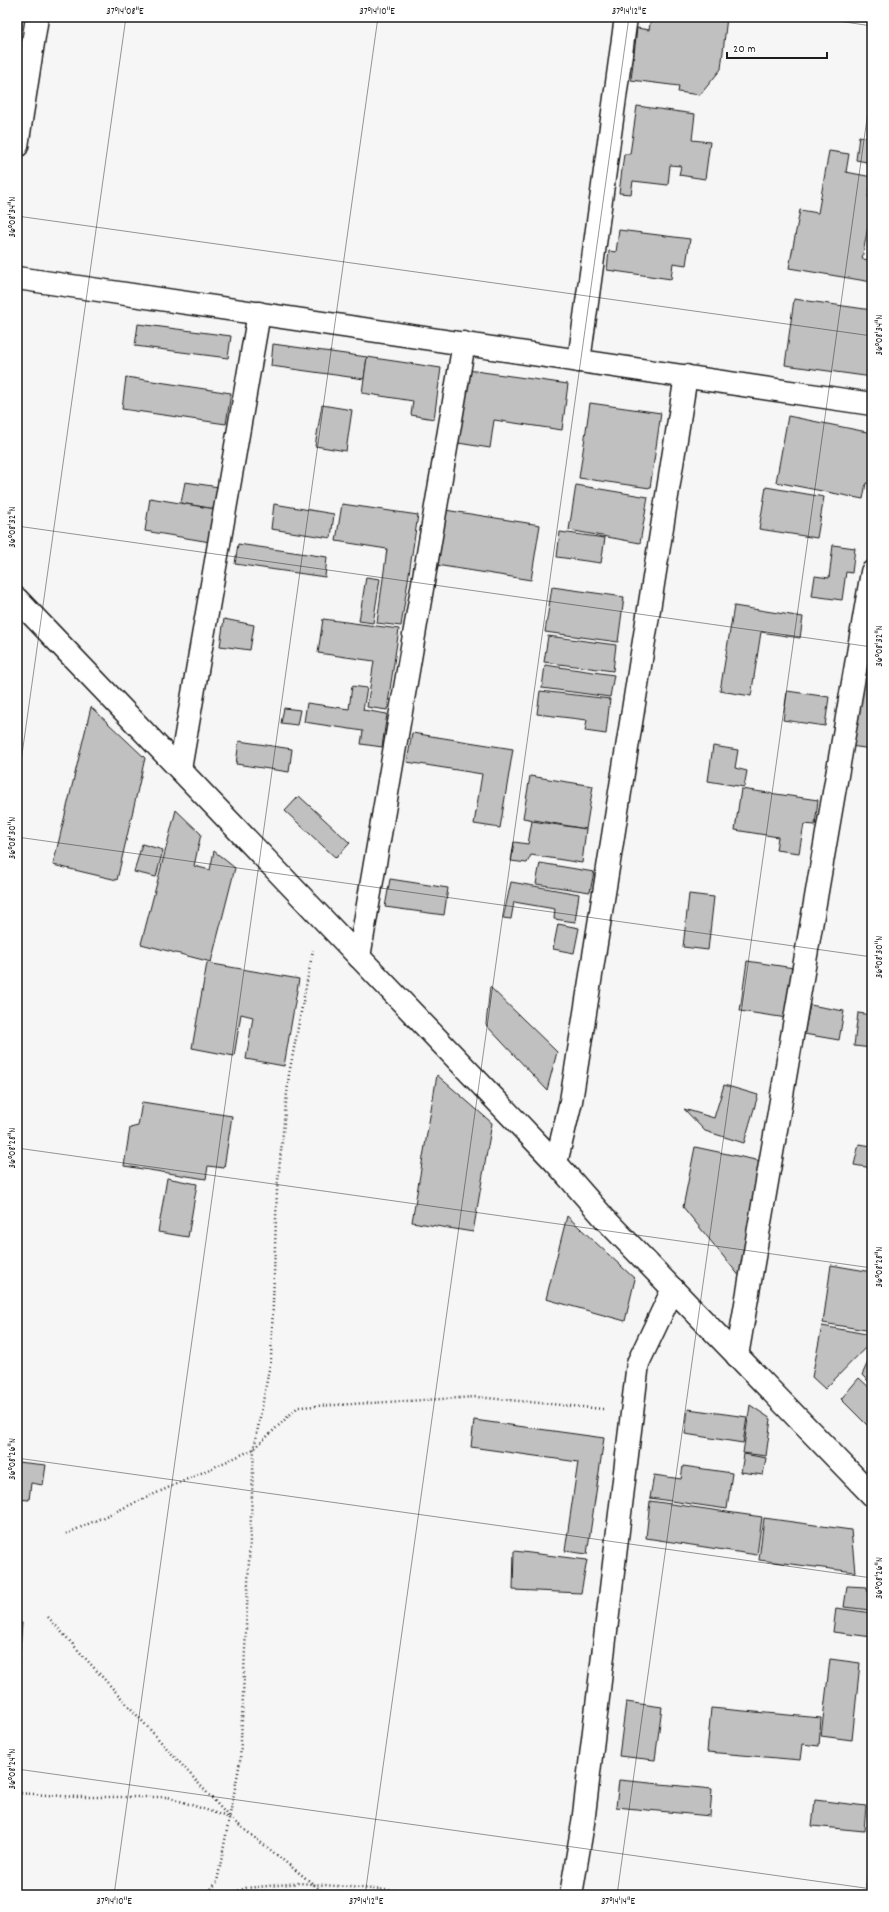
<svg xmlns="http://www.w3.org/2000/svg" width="889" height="1912" font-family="Dekko,sans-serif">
	<rect width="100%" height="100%" fill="#f6f6f6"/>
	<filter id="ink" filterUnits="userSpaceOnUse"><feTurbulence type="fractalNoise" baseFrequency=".025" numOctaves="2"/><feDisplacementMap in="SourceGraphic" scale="8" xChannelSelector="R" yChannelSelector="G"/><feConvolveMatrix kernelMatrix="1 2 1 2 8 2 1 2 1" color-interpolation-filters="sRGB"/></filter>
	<g filter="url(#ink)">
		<g fill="#c0c0c0" stroke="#1c1c1c">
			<polygon points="651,17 727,17 721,69 700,95 678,92 679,86 631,80 637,28 649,30"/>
			<polygon points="637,106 695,114 692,140 710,142 705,179 679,175 681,166 670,165 668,185 633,181 631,194 619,193 624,154 630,154"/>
			<polygon points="859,136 872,138 872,163 856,160"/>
			<polygon points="829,151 849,154 846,172 872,177 868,197 872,198 872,216 870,216 862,259 870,260 868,270 872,271 872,282 789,268 800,210 818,213"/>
			<polygon points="619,230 690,239 686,265 673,263 671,279 607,270 609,251 616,252"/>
			<polygon points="794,299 872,310 872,377 785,365"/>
			<polygon points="138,324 231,336 228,358 135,346"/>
			<polygon points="273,344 367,357 364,379 271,366"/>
			<polygon points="367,357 441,368 434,419 411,415 413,401 362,393"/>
			<polygon points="468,370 568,384 562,430 494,420 490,448 458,443"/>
			<polygon points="126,377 231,393 226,424 122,409"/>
			<polygon points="590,403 661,413 650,488 579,478"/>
			<polygon points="322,405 352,410 346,451 315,446"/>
			<polygon points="788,416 872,433 872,484 866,483 863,499 776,482"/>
			<polygon points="185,482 219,487 215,509 181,503"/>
			<polygon points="576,485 648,497 640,543 569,530"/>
			<polygon points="766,487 824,497 817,538 759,529"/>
			<polygon points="150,498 215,509 210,542 145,531"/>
			<polygon points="274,504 334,514 331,538 271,529"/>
			<polygon points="342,504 418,515 401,626 377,623 387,549 336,541"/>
			<polygon points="445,510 540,525 531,580 436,565"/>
			<polygon points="560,532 605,538 601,563 557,557"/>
			<polygon points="238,544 327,557 325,577 235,564"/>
			<polygon points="833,545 855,548 852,573 846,572 842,600 812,596 815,576 829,578"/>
			<polygon points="366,577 380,579 373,623 359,621"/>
			<polygon points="552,587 624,597 618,642 545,632"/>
			<polygon points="734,606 803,617 800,638 761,632 751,696 720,691"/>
			<polygon points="224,619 254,625 250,650 220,646"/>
			<polygon points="323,619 399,629 387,710 367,707 374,661 318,653"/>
			<polygon points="548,636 616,645 613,671 544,662"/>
			<polygon points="545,665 614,675 610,697 542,688"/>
			<polygon points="861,676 872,678 872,749 850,746"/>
			<polygon points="352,686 367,688 363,710 387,714 382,747 361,744 363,731 304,722 307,703 349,709"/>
			<polygon points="540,691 610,699 606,734 585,731 587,720 537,714"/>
			<polygon points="787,691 829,697 825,726 783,720"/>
			<polygon points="91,707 145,758 117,880 53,865"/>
			<polygon points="284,708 300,710 297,725 281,723"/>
			<polygon points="412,733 513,749 500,828 474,824 482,774 407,762"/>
			<polygon points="239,741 292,749 289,772 236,764"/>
			<polygon points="713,746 738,750 735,768 747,771 744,787 708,781"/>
			<polygon points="530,776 593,786 586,829 523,818"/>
			<polygon points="741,789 818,800 815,825 804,824 799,853 776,850 778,837 735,830"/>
			<polygon points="299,796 350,843 336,858 285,811"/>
			<polygon points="176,810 201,834 194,866 210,870 214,851 235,868 211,962 141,944"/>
			<polygon points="532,821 586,829 582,863 531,855 527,863 511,861 514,842 528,844"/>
			<polygon points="142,844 163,850 156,877 134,872"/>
			<polygon points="540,863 594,872 590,892 536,884"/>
			<polygon points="390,879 448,888 444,915 385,907"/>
			<polygon points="511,882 579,894 575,922 554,919 555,909 514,902 511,919 503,918"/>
			<polygon points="689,894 714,897 708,950 683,947"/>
			<polygon points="558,924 579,928 574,953 553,949"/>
			<polygon points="747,961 794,968 787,1018 740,1011"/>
			<polygon points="207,963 299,979 284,1066 246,1059 253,1017 241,1014 234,1056 192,1048"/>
			<polygon points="490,987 557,1052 547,1090 486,1025"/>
			<polygon points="810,1005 844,1011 839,1040 804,1034"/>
			<polygon points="858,1013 872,1015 872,1048 854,1046"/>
			<polygon points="437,1075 492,1123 473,1232 412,1222"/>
			<polygon points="724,1085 758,1095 744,1143 705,1131 684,1109 714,1118"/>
			<polygon points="142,1102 232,1116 224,1168 208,1166 206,1179 124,1166 130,1128 138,1126"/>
			<polygon points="859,1144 872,1146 872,1168 854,1165"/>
			<polygon points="695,1147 765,1162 741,1278 683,1207"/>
			<polygon points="167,1178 197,1184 188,1237 158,1232"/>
			<polygon points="567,1216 635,1279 625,1321 546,1299"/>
			<polygon points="831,1265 872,1272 872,1331 823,1323"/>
			<polygon points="822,1326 872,1335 872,1341 825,1389 812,1377"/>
			<polygon points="872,1353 872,1385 862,1375"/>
			<polygon points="859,1378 872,1390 872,1430 841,1399"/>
			<polygon points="750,1405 771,1419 766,1456 743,1453"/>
			<polygon points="688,1409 747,1417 743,1443 685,1434"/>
			<polygon points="474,1420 604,1438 587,1554 565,1551 578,1462 471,1447"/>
			<polygon points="744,1454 766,1458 763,1475 741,1472"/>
			<polygon points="17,1462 46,1465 43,1485 31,1483 29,1500 17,1499"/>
			<polygon points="683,1466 732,1473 727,1509 650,1498 654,1475 681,1479"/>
			<polygon points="650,1501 762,1517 757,1555 646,1538"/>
			<polygon points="764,1518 851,1530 855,1572 759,1560"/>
			<polygon points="514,1551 587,1560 581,1593 513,1590"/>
			<polygon points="847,1586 867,1587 870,1610 844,1607"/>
			<polygon points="836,1608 872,1613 872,1637 833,1632"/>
			<polygon points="17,1622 22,1623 17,1687"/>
			<polygon points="830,1659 860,1663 852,1740 821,1736"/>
			<polygon points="626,1702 662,1707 655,1760 619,1756"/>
			<polygon points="711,1708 821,1718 819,1746 802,1744 800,1760 707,1752"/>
			<polygon points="619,1780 712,1789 710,1816 616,1807"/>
			<polygon points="815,1800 866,1806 864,1831 812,1826"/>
			<polygon points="871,1832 872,1832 872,1888 866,1887"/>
		</g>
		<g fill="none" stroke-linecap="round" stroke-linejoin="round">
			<g stroke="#1c1c1c" stroke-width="25">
				<g id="minor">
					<polyline points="17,146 37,17"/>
					<polyline points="17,278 872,404"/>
					<polyline points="579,361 626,17"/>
					<polyline points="17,599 556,1163 606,1220 872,1495"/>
					<polyline points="180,769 259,313"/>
					<polyline points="359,957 464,343"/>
					<polyline points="556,1163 571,1101 686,376"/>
					<polyline points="737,1356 872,572"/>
					<polyline points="571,1895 583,1823 638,1363 673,1289"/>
				</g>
			</g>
			<g stroke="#1c1c1c" stroke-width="2.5" stroke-dasharray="1 3" stroke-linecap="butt">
				<polyline points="66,1534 254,1449 298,1407 477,1397 603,1409"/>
				<polyline points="48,1617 229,1817"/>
				<polyline points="17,1793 78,1797 168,1797 230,1818 327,1895"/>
				<polyline points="206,1895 217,1882 240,1762 254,1449 271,1359 277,1190 289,1074 313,950"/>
				<polyline points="227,1895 246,1888 299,1883 449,1895"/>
			</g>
			<use href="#minor" stroke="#fff" stroke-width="22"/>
		</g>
	</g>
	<path fill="none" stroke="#1c1c1c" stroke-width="1" stroke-opacity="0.45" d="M811,17L872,26M17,216L872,336M17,526L872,647M17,790L126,17M17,837L872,957M17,1148L872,1268M17,1458L872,1578M17,1769L872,1889M114,1895L378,17M365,1895L629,17M617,1895L872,83M869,1895L872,1876"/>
	<rect width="889" height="1912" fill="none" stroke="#fff" stroke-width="44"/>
	<path d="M727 52v6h100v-6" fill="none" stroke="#1c1c1c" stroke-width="2"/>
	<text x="733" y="52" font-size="12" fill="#1c1c1c" stroke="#ffffff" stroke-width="3" paint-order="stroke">20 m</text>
	<rect x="22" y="22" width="845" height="1868" fill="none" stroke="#1c1c1c" stroke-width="1.5"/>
	<g font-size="10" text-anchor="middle" fill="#1c1c1c">
		<text x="125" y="14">37°14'08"E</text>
		<text x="377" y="14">37°14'10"E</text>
		<text x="629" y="14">37°14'12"E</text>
		<text transform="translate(11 217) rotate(-90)" y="4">36°08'34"N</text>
		<text transform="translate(878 335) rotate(-90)" y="4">36°08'34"N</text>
		<text transform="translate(11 527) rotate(-90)" y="4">36°08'32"N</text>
		<text transform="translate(878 646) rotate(-90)" y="4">36°08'32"N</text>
		<text transform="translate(11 838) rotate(-90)" y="4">36°08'30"N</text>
		<text transform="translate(878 957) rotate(-90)" y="4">36°08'30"N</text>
		<text transform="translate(11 1148) rotate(-90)" y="4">36°08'28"N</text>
		<text transform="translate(878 1267) rotate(-90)" y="4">36°08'28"N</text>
		<text transform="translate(11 1459) rotate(-90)" y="4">36°08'26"N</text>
		<text transform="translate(878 1578) rotate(-90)" y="4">36°08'26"N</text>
		<text transform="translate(11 1769) rotate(-90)" y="4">36°08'24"N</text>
		<text x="114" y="1904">37°14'10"E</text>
		<text x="366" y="1904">37°14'12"E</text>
		<text x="618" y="1904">37°14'14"E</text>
	</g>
</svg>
